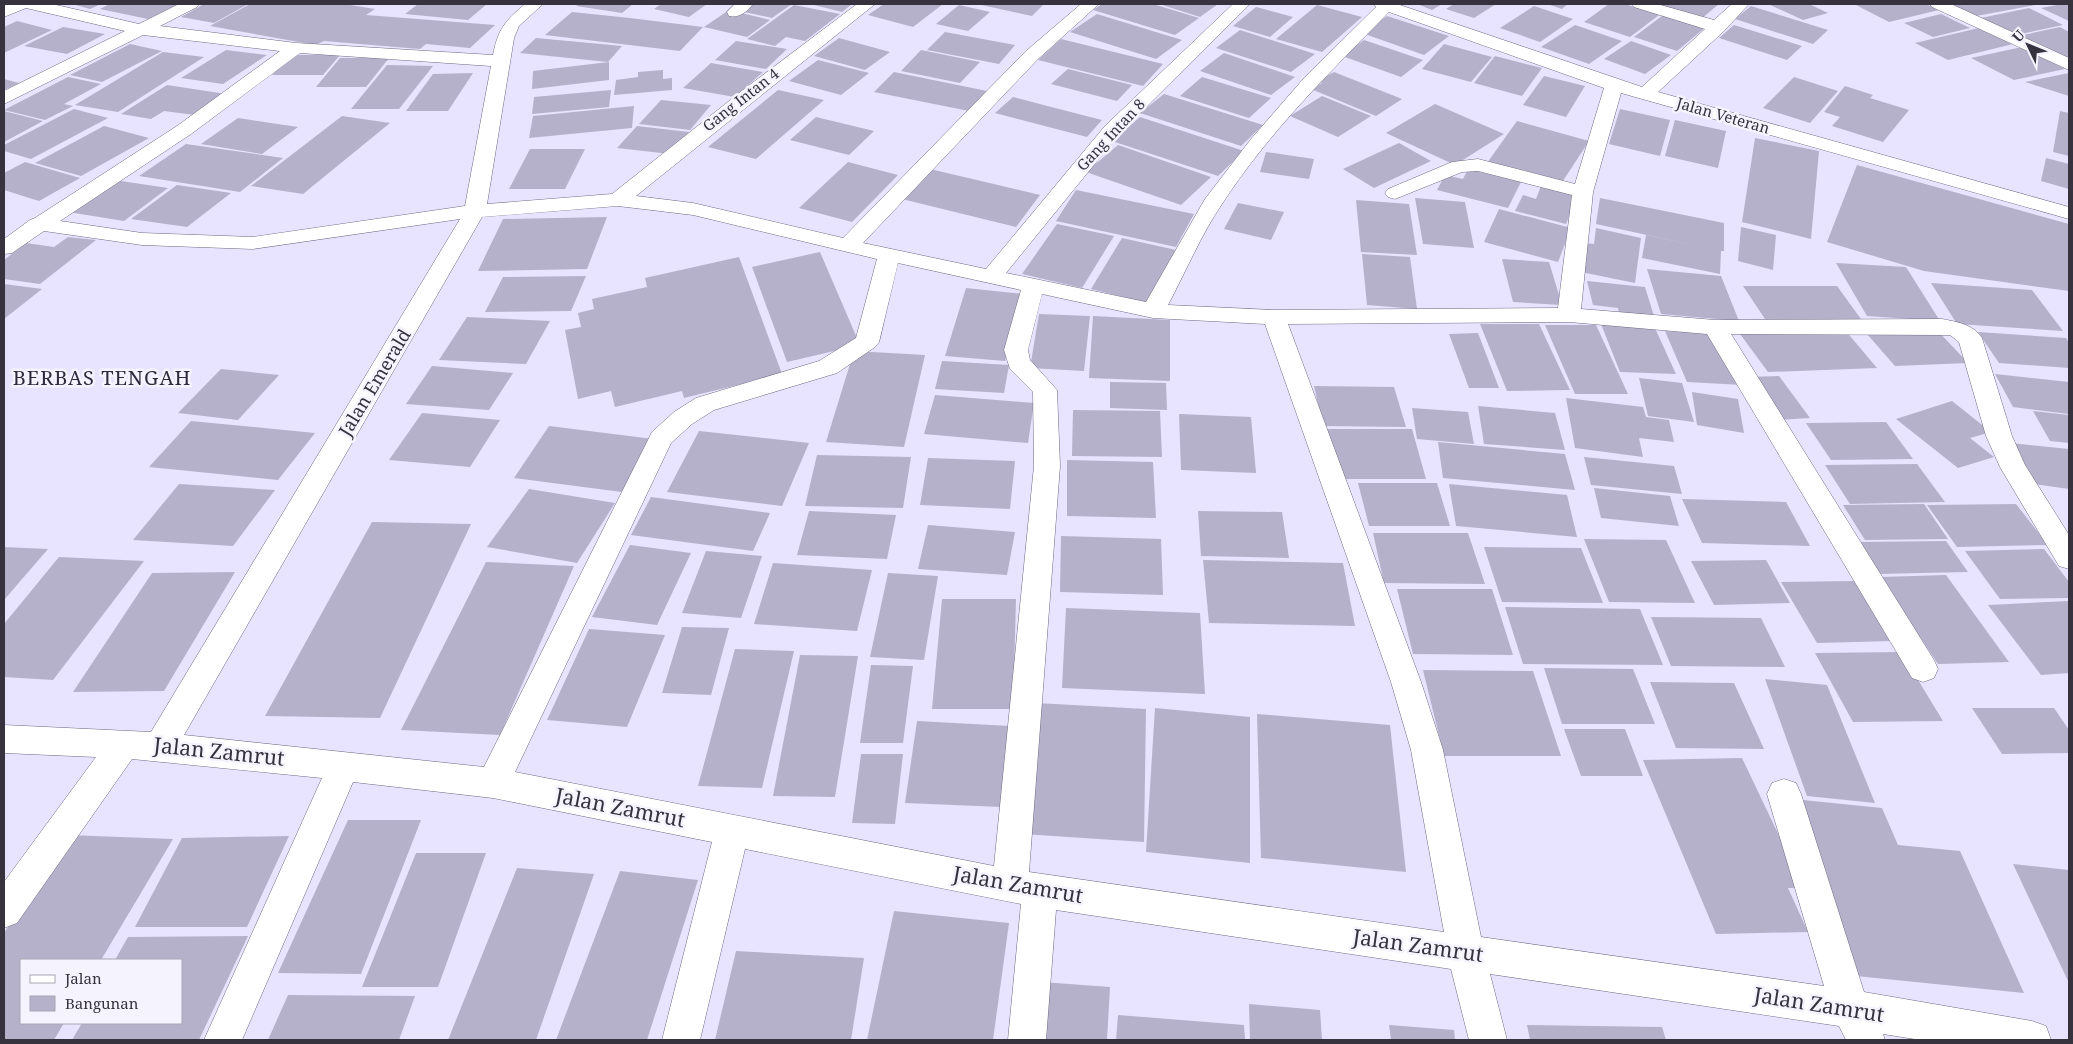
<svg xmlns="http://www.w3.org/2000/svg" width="2073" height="1044" font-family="'Noto Serif',serif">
	<rect width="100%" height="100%" fill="#e8e3fe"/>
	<g fill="#b6b1ca">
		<polygon points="72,4 101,4 90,9"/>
		<polygon points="110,4 179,4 148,19 100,9"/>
		<polygon points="204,4 248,4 214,23 181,17"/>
		<polygon points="250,4 344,4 375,9 366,15 495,25 470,48 426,44 420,49 324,41 316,45 210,26"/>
		<polygon points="418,4 487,4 468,20 405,14"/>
		<polygon points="579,4 633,4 622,13 576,6"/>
		<polygon points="661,4 707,4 689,17 654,9"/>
		<polygon points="744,4 792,4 772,18 735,10"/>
		<polygon points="810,4 852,4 842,12"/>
		<polygon points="884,4 943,4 913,27 868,15"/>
		<polygon points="977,4 1044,4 1032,16"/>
		<polygon points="1102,4 1153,4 1199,18 1175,35 1093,10"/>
		<polygon points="1159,4 1218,4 1200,17"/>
		<polygon points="1417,4 1442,4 1432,10"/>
		<polygon points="1454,4 1496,4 1474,18 1446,9"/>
		<polygon points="1547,4 1568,4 1562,9"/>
		<polygon points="1609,4 1625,4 1659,15 1630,37 1584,22"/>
		<polygon points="1651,4 1719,4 1701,19"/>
		<polygon points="1768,4 1809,4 1828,13 1803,20"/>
		<polygon points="1854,4 1926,4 1939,10 1889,22"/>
		<polygon points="1945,4 2035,4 2035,5 1971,17"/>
		<polygon points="2062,4 2069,4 2069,21 2041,8"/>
		<polygon points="794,5 840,14 805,41 786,37 775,46 747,39"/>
		<polygon points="959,5 990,12 968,31 936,24"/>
		<polygon points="1317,5 1362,17 1322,52 1276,39"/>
		<polygon points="1534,6 1573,19 1540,42 1500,28"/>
		<polygon points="1751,6 1828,30 1813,44 1735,19"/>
		<polygon points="1256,7 1293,17 1270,37 1233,26"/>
		<polygon points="2029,8 2063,25 2011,36 1976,19"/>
		<polygon points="729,10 770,20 747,37 704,27"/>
		<polygon points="572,12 630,18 703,27 680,51 545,35"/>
		<polygon points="1666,13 1707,26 1677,51 1634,37"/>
		<polygon points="1097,14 1182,40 1156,59 1070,32"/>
		<polygon points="1941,14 1970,28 1933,37 1904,23"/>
		<polygon points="1387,16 1449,36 1424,55 1362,33"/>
		<polygon points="17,21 52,30 4,53 4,27"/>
		<polygon points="1575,25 1622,41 1589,64 1541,47"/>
		<polygon points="1734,25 1802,46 1787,60 1719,38"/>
		<polygon points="63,27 105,34 67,54 24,46"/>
		<polygon points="2060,27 2069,32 2069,65 2014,37"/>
		<polygon points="1979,28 2013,44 1948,60 1915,43"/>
		<polygon points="1240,30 1315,54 1291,72 1216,48"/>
		<polygon points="945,32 1015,45 999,64 927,50"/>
		<polygon points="536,38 622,46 608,62 520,53"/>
		<polygon points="839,38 890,52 865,70 814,56"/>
		<polygon points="1061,39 1163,64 1143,86 1038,60"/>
		<polygon points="1364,40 1423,60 1401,77 1342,56"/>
		<polygon points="736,41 787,49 766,69 715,60"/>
		<polygon points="1631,41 1671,55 1645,74 1604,59"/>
		<polygon points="130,44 162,51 102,82 70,75"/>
		<polygon points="1444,44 1492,57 1471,82 1422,69"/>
		<polygon points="2022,47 2065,69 2014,80 1971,58"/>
		<polygon points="226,50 267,55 223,84 181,78"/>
		<polygon points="921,50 980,62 960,83 901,71"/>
		<polygon points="163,52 204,57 118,112 75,105"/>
		<polygon points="1224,53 1295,77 1271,95 1200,71"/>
		<polygon points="290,55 340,55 323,75 272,75"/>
		<polygon points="1495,56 1542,68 1522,96 1474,83"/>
		<polygon points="340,58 389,58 366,87 316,87"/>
		<polygon points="818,60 869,73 841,95 789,81"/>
		<polygon points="609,62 609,80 532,89 533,71"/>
		<polygon points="711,63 763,72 735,97 683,88"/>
		<polygon points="387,65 433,66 399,109 351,109"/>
		<polygon points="1068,69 1132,85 1117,101 1051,84"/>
		<polygon points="663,70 663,79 672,78 672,90 614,95 616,80 638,77 638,72"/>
		<polygon points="894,72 987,91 969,111 874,92"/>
		<polygon points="1334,72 1402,99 1376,116 1311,89 1322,83 1318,81"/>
		<polygon points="473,73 448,111 406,111 433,74"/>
		<polygon points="2069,73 2069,96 2025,82"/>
		<polygon points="1544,76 1585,86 1566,117 1523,105"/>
		<polygon points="68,77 101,84 64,104 73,106 45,120 4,110"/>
		<polygon points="1202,77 1271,98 1249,118 1180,96"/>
		<polygon points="1794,77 1838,91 1810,123 1763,108"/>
		<polygon points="4,79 19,83 4,90"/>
		<polygon points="167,85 226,94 195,115 164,111 151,119 121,114"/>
		<polygon points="1845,86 1873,95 1870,98 1909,110 1883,142 1832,126 1840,117 1824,112"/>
		<polygon points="611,90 609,107 532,114 534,97"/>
		<polygon points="778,90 824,100 756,159 708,147"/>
		<polygon points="1164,94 1263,125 1241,146 1140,113"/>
		<polygon points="1322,96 1371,116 1338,137 1290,116"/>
		<polygon points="1013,97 1055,108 1102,120 1087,137 995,113"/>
		<polygon points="661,100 711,105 690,130 639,124"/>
		<polygon points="1435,104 1504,134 1455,165 1386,133"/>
		<polygon points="634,106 632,128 529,138 533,116"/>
		<polygon points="74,109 108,118 31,159 4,151 4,145"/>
		<polygon points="1620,109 1670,120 1660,156 1609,144"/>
		<polygon points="4,111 43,121 4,142"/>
		<polygon points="2060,111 2069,113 2069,156 2053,152"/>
		<polygon points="342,116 390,123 303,194 251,186"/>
		<polygon points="816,117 874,131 849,155 790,140"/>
		<polygon points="1140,117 1244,151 1218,176 1112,141"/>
		<polygon points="238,118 298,127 262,154 201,144"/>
		<polygon points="1675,120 1726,131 1718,168 1665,156"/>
		<polygon points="1517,121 1589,141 1561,184 1487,163"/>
		<polygon points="104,126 149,138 81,176 35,163"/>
		<polygon points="637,126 689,132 670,154 617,148"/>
		<polygon points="1755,138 1819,151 1811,239 1742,222"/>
		<polygon points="1399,143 1431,161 1374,188 1343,169"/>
		<polygon points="186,144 283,158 240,192 139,176"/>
		<polygon points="1118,145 1211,177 1181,205 1086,172"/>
		<polygon points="530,149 585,149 565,189 509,189"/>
		<polygon points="1266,152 1314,159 1309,179 1260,172"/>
		<polygon points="2046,158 2069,164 2069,189 2041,181"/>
		<polygon points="25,162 80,178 39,201 4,190 4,173"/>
		<polygon points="848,162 898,175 852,222 799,208"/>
		<polygon points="1857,165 2069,224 2069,291 1924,271 1827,242"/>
		<polygon points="930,169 1040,195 1016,227 902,199"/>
		<polygon points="1468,169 1521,182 1508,208 1437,190 1445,175 1463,179"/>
		<polygon points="114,180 168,188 124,221 68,212"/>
		<polygon points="177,185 231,193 187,227 131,219"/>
		<polygon points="1541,186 1577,196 1566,224 1515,211 1523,195 1536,199"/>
		<polygon points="1076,190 1194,214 1176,247 1056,221"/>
		<polygon points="1415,198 1465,202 1474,248 1423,244"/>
		<polygon points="1600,198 1724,223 1724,251 1721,251 1720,274 1642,258 1646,235 1698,246 1596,224"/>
		<polygon points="1356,200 1409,204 1417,255 1361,252"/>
		<polygon points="1238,203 1284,212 1271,240 1224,229"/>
		<polygon points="1499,209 1571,228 1558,262 1484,242"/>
		<polygon points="607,217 587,269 478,271 503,219"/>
		<polygon points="1057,224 1114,236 1082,288 1022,274"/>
		<polygon points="1741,227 1776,235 1773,270 1738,261"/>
		<polygon points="1596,228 1641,238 1635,283 1581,272 1586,243 1594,244"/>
		<polygon points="68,237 96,240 40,284 4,279 4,260 26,243 54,247"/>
		<polygon points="1122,238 1176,250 1147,303 1091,289"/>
		<polygon points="820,252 860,345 787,362 752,267"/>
		<polygon points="1362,254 1410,257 1417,309 1367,305"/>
		<polygon points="739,257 782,374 684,398 682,391 615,407 611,391 578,399 565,330 581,327 578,313 594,309 592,299 647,287 645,278"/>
		<polygon points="1502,259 1549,262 1562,305 1513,302"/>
		<polygon points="1836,263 1906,267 1940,321 1867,316"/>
		<polygon points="1647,269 1721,276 1739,321 1661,314"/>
		<polygon points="586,276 571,311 485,312 503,277"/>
		<polygon points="1587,281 1645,287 1654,316 1619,313 1618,308 1593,305"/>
		<polygon points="1931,283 2032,290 2063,331 1957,324"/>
		<polygon points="4,284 42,289 4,319"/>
		<polygon points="1743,286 1837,286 1861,319 1765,319"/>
		<polygon points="966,288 1023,294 1005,361 945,356"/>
		<polygon points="1039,314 1090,316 1084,371 1030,368"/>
		<polygon points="1093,316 1170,320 1170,381 1089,378"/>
		<polygon points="467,317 550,321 526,364 439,360"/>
		<polygon points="1480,324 1539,324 1570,390 1507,391"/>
		<polygon points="1601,324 1654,326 1676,374 1620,372"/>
		<polygon points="1545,325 1596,325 1628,394 1575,394"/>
		<polygon points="1845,330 1877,368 1768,372 1740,334"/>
		<polygon points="1937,330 1968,363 1895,366 1867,334"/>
		<polygon points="1665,331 1719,334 1743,385 1687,382"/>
		<polygon points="1978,332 2066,338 2069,343 2069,368 1999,363"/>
		<polygon points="1478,333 1499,388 1469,388 1449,334"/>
		<polygon points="854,351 925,355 904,447 826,442"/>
		<polygon points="942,361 1009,365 1004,393 935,389"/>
		<polygon points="432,366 513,373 489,410 406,404"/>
		<polygon points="221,369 279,375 238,420 178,413"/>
		<polygon points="1995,374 2069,382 2069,414 2013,407"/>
		<polygon points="1779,376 1810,418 1778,420 1747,377"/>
		<polygon points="1639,378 1682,383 1694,422 1648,416"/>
		<polygon points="1110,382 1166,383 1167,410 1110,408"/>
		<polygon points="1314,386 1394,387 1406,427 1323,426"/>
		<polygon points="1692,392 1738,399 1744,433 1697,425"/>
		<polygon points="935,395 1034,403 1028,443 924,434"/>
		<polygon points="1566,398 1643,407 1646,417 1669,420 1674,442 1639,438 1643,457 1575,448"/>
		<polygon points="1952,401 1991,432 1970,438 1994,457 1958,468 1896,419"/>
		<polygon points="1478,406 1555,413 1565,450 1484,444"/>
		<polygon points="1412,408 1468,412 1474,444 1417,439"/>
		<polygon points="1073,410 1160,411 1162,457 1072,456"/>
		<polygon points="2033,411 2069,415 2069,443 2050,441"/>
		<polygon points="422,413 500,420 470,467 389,460"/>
		<polygon points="1179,414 1251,417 1256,473 1181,470"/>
		<polygon points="191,421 315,433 278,480 149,467"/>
		<polygon points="1886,422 1913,459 1831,460 1806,423"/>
		<polygon points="549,426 653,439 622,492 514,478"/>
		<polygon points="1326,429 1412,429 1426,479 1338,479"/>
		<polygon points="699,431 809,443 782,506 667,492"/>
		<polygon points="1438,442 1565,454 1575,490 1443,478"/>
		<polygon points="2011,443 2069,449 2069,489 2034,484"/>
		<polygon points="817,455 911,457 903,508 805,506"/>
		<polygon points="1584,457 1674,466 1682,494 1591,485"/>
		<polygon points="928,458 1015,461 1010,509 920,505"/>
		<polygon points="1067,460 1153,462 1156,518 1067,516"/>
		<polygon points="1917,464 1945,502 1850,504 1825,465"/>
		<polygon points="1358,483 1437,483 1450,526 1369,526"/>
		<polygon points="179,484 275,490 233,546 133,540"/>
		<polygon points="1449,484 1567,495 1577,537 1456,526"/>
		<polygon points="1594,488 1670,496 1679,526 1601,518"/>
		<polygon points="529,489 615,503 577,563 487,547"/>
		<polygon points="651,497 770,513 753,551 631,535"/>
		<polygon points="1682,499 1786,502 1810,546 1702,543"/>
		<polygon points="1924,504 1948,539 1865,540 1843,505"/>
		<polygon points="2016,504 2048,545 1957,547 1927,505"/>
		<polygon points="809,511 896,515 887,559 797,555"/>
		<polygon points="1198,511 1282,512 1289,558 1201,556"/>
		<polygon points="372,522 471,524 380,718 265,716"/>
		<polygon points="928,525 1015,532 1007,575 918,569"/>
		<polygon points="1373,533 1468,533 1485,584 1384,583"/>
		<polygon points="1061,536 1161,539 1163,595 1060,592"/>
		<polygon points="1584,539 1666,540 1695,603 1609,602"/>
		<polygon points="1946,541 1968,572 1878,574 1858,542"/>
		<polygon points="630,545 691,553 657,625 592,617"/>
		<polygon points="4,547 48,549 4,600"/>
		<polygon points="1484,547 1581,548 1603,603 1502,602"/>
		<polygon points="2044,549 2069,582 2069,598 2000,599 1965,551"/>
		<polygon points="706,551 762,556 741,618 682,613"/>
		<polygon points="59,557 144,561 53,680 4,677 4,624"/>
		<polygon points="1203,560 1343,563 1355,626 1209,623"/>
		<polygon points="1766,560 1790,603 1714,605 1691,561"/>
		<polygon points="486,562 574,566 500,735 401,730"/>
		<polygon points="773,563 872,570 857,631 754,624"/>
		<polygon points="235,572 164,691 73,692 152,573"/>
		<polygon points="888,573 938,576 924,660 870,657"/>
		<polygon points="1946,575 2009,662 1938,664 1880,577"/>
		<polygon points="1854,581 1892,641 1817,643 1781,582"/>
		<polygon points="1397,589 1492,589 1513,655 1413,654"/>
		<polygon points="942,599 1016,599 1013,709 932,709"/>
		<polygon points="2069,601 2069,673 2041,675 1988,605"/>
		<polygon points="1505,607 1640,609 1663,665 1523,664"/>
		<polygon points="1066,608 1200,613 1205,694 1062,688"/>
		<polygon points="1651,617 1761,618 1785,667 1671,666"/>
		<polygon points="682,627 729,628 711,695 662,693"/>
		<polygon points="589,629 665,635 627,727 547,720"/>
		<polygon points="735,649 794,651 762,788 698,786"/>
		<polygon points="1901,652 1943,721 1853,722 1815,653"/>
		<polygon points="800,655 858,656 835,797 773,796"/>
		<polygon points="871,665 913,666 903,743 860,743"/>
		<polygon points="1544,668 1633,669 1655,724 1562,724"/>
		<polygon points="1423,670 1533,671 1561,756 1444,756"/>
		<polygon points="1765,679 1827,685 1875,803 1807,796"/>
		<polygon points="1650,682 1734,683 1764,749 1676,748"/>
		<polygon points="1036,703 1146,709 1144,842 1023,834"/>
		<polygon points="1155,708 1250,717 1250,863 1146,852"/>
		<polygon points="1972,708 2054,708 2069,730 2069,753 2002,754"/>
		<polygon points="1257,714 1390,725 1406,872 1261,858"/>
		<polygon points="917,721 1010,726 1002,807 905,803"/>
		<polygon points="1564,729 1625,729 1643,776 1581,776"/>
		<polygon points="861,754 903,754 895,824 852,823"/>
		<polygon points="1742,758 1804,888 1788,888 1808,932 1716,934 1643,760"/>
		<polygon points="1793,799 1882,808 1898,845 1960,851 2024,993 1856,976"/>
		<polygon points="348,820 421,820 361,974 278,973"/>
		<polygon points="68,835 173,839 101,960 21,960 21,1023 64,1023 54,1040 4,1040 4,933"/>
		<polygon points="289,836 247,927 135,927 182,838"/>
		<polygon points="416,853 486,853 438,987 362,987"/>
		<polygon points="2013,864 2069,870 2069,983"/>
		<polygon points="517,868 594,874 536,1040 448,1040"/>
		<polygon points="620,871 698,880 647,1040 556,1040"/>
		<polygon points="894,911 1009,923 993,1040 867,1040"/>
		<polygon points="248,936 199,1040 72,1040 82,1023 181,1023 181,960 115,960 128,937"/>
		<polygon points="736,951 864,958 851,1040 715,1040"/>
		<polygon points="1042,982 1110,987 1107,1040 1037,1040"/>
		<polygon points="288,995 415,996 399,1040 268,1040"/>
		<polygon points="1249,1004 1320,1010 1322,1040 1250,1040"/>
		<polygon points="1118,1015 1244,1025 1245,1040 1116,1040"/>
		<polygon points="1389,1025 1454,1030 1455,1040 1391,1040"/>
		<polygon points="1527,1025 1662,1027 1666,1040 1530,1040"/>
	</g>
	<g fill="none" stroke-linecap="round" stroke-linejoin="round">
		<g stroke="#6e6980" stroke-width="1">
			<g id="minor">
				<path d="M8,4H52L139,24L179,4H199L197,7L160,26L296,43L493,55C498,29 505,21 525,4H543L519,26L514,38L487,204L612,194L743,90L857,4H875L636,196L693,203L843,238L1026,51L1081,4H1099L1038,59L863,243L986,269L1105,126L1233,4H1250L1119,134L1006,273L1146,302L1205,199L1251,139L1305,77L1376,7L1374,4H1397L1642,87L1705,29L1634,7L1632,4H1657L1714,20L1732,4H1749L1724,31L1658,92L2069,207V219L1621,93L1593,192L1581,309L1715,320L1942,319C1957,322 1973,324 1982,338L2012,436L2025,465L2069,535V569L2059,566L2000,467L1986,436L1959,342L1950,335L1731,334L1934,660L1938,669L1934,678L1923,682L1912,678L1707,334L1569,322L1288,324L1421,682L1443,750L1481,937L1824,986L1767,794L1772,783L1784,779L1796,783L1801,794L1864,992L2032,1021L2046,1026L2051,1040H1921L1883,1034L1885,1040H1846L1839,1026L1490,974L1507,1040H1469L1451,969L1056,910L1046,1040H1008L1021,904L745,849L700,1040H662L712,842L493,798L353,782L242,1040H204L322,778L132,759L17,923L4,928V882L96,757L4,753V725L151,732L460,219L253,249L142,245L44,231L12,253L4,254V239L30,220L35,218L177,126L280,51L143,35L4,104V91L125,31L26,8L4,17V6ZM1389,12L1604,88L1575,184L1478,159L1452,162L1388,189L1385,193L1388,197L1395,199L1462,172L1478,171L1572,195L1558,308L1274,310L1168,305C1186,271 1201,235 1222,204C1268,133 1330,72 1389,12ZM300,53L491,66L465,206L253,237L142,233L60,221L191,134ZM618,206L693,215L877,259L856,338L819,361L696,398L674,412L652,432L484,767L184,735L482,217ZM898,263L1021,290L1004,350L1010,369L1033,392L1034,466L994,866L515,772L671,443L692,424L714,410L837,373L875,347L879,342ZM1042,294L1153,318L1265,324L1391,682L1411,750L1444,932L1029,872L1060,466L1057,390L1030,360L1028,350Z"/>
				<path d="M735,4H753C747,12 739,18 729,16L727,12Z"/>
				<polygon points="1930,4 1951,4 2069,58 2069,70 1932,7"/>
			</g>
		</g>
		<use href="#minor" fill="#fff" fill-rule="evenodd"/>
	</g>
	<g text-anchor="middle" stroke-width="5" stroke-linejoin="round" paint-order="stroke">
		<g font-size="15" fill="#36333e" stroke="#f5f3fe">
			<text transform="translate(741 100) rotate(-38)" y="5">Gang Intan 4</text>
			<text transform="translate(1723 116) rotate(16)" y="5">Jalan Veteran</text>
			<text transform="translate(1111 135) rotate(-47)" y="5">Gang Intan 8</text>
		</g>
		<g font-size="18" fill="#36333e" stroke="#f5f3fe">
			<text transform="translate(375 383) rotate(-59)" y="6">Jalan Emerald</text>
		</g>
		<g font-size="20" letter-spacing="1" fill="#2f2a3e" stroke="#f5f3fe">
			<text x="102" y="385">BERBAS TENGAH</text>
		</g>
		<g font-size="21" fill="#36333e" stroke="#f5f3fe">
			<text transform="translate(219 752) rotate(6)" y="7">Jalan Zamrut</text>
			<text transform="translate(620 808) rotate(11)" y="7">Jalan Zamrut</text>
			<text transform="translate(1018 885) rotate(10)" y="7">Jalan Zamrut</text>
			<text transform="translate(1418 946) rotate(8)" y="7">Jalan Zamrut</text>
			<text transform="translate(1819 1005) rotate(9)" y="7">Jalan Zamrut</text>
		</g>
	</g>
	<rect width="2073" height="1044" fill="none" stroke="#36333e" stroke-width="10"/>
	<rect x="20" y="959" width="162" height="65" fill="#f5f3fe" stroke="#a9a6b1"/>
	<rect x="30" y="975" width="25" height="8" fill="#ffffff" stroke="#a9a6b1"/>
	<text x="65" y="984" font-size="15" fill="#36333e">Jalan</text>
	<rect x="30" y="996" width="25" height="15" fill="#b6b1ca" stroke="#a9a6b1"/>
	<text x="65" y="1009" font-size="15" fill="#36333e">Bangunan</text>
	<g transform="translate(2028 45) rotate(313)" stroke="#f5f3fe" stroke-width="4" paint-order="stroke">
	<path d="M0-4L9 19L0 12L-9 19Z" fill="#36333e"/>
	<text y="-8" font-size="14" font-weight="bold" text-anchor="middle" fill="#36333e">U</text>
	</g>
</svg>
